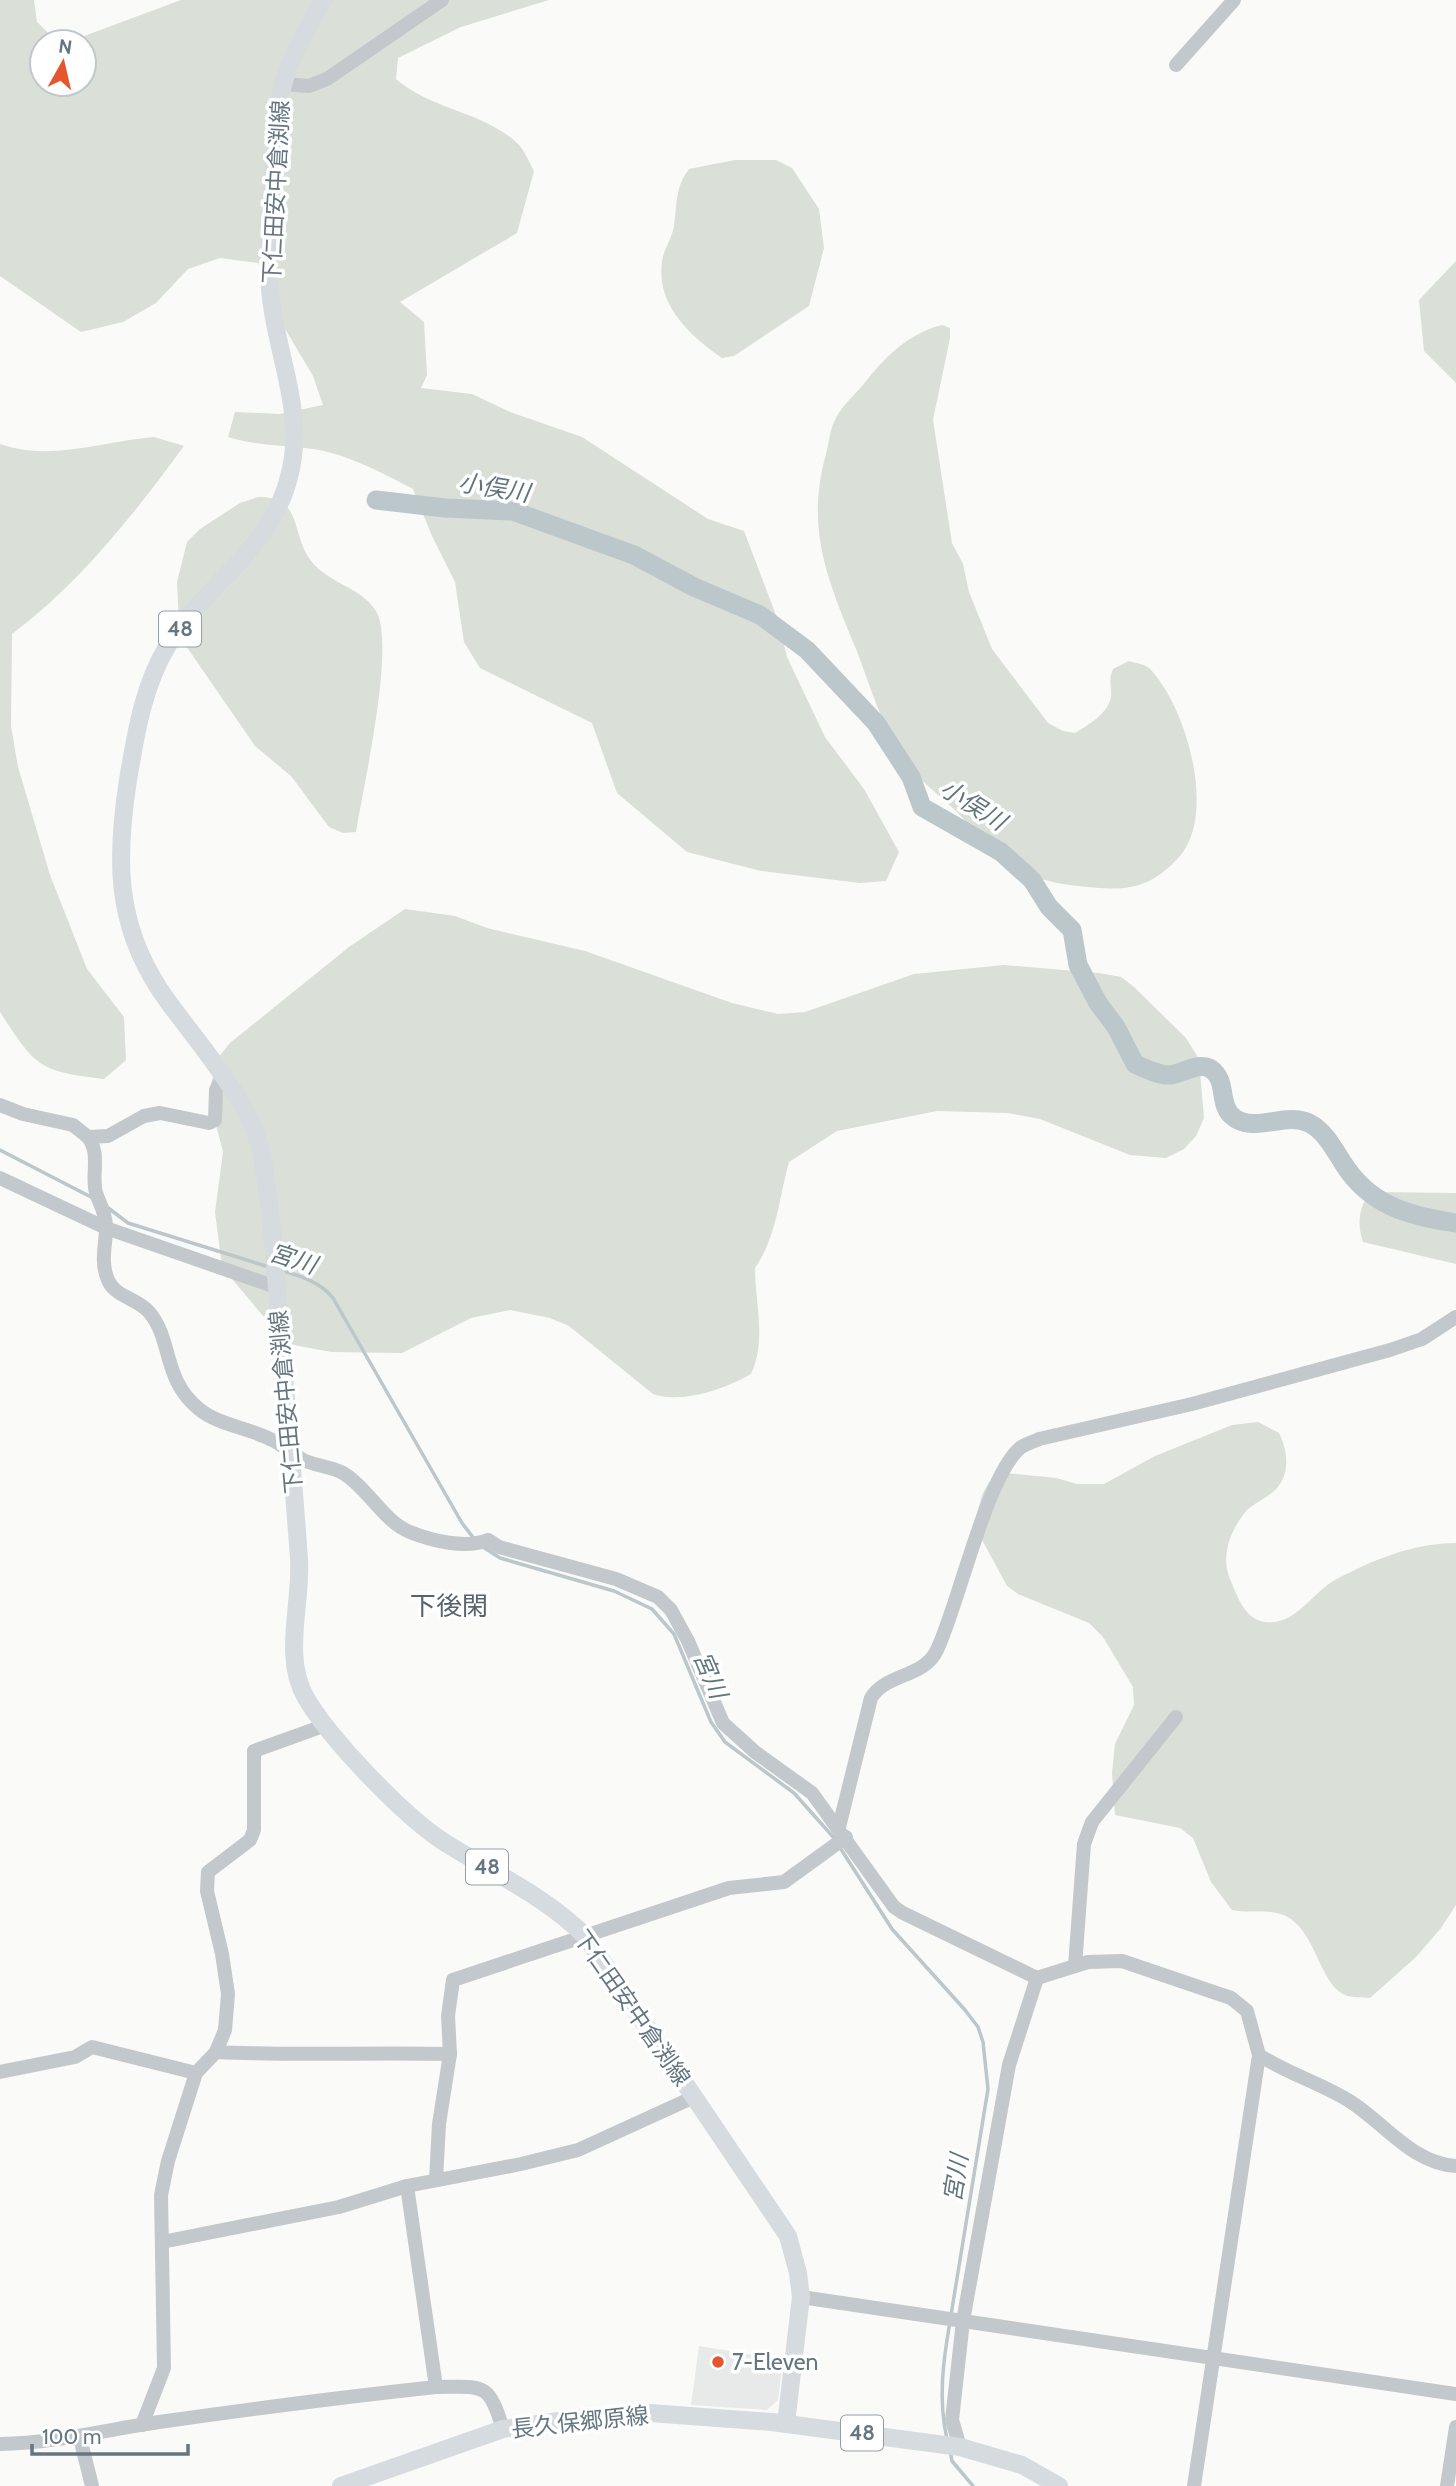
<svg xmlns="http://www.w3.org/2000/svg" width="1456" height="2486" font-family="Cabin,'Noto Sans JP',sans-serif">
	<rect width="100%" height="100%" fill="#fafaf8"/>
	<polygon fill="#e8e9e9" points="699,2346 783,2360 778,2400 767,2410 691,2405"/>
	<g fill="#dadfd7">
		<path d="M0,0H34L37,22L58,42H42V84H84V42H68L181,0H549L461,27L398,58L396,79C432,110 484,112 517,143C524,149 529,162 534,171L517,233L400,302L424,322L427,375L421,388L472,394L510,412L582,437L708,519L744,531L779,623L787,657L825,737L864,789L899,852L886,881L860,883L761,871L687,852L617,793L592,723L480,668L464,642L455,582L432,536L413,489C383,473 347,454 313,449C284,445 256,446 228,437L235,412L280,414L323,405L313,376L281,322L258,263L220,258L188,269L156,303L123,322L81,332L0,276Z"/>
		<path d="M735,160H776L792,168L819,209L824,248L809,306L734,356L722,358C689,335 656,304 662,262C663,250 672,239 674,226C677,205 675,187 689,169Z"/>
		<polygon points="1456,261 1456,383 1424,351 1419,300"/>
		<path d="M942,325L950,328V338L933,420L952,543L963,564L969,592L992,649L1048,723L1063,731L1075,733C1088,725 1108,714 1111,697C1112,686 1108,681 1113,669L1129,661C1135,663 1144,664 1149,668C1186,705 1217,813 1180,856C1148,892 1122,891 1078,886C1063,884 1046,882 1032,875C1001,860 978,833 955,810C938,794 918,780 906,761C880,723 872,690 856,649C828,581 805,529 826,454C829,443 830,428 836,418C842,406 854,395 863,385C884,358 907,334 942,325Z"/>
		<path d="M154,437L184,446C134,514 80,583 12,634L11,726L18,767L50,875L87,969L124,1017L126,1060L104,1079C38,1071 36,1067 0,1012V444C50,462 103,441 154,437Z"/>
		<path d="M258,497C300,496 292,529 307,555C324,584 360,585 376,611C396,645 363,788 356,832L343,833L329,827L291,776L255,746L184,643L179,623L177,582L187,542L200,529L240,503Z"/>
		<path d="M405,909L455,916L487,928L585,951L732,1003L778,1014L805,1012L914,974L1004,965L1099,973L1121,977L1134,987L1186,1038L1199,1059L1204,1118L1196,1136L1184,1149L1166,1158L1130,1155L1040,1119L1008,1113L937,1111L837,1131L789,1162C779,1198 777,1236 755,1268C755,1304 767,1339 751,1374C725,1389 682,1404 653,1394L569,1326L550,1318L510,1310L471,1318L402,1353L331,1352L294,1345L279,1335L222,1267L215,1212L223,1152L212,1109L211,1085L217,1059L230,1043L349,947Z"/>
		<path d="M1373,1192L1456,1193V1264L1363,1242C1357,1225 1358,1203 1373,1192Z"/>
		<path d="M1258,1422L1279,1433C1287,1449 1291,1472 1277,1488C1269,1497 1256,1502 1247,1510C1231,1529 1220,1555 1230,1579C1237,1595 1244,1619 1265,1622C1295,1626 1312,1593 1335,1580C1372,1560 1414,1543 1456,1543V1905L1441,1928L1416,1957L1370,1998C1363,1997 1355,1998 1348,1996C1319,1987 1318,1933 1286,1916C1269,1908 1250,1914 1232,1910L1211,1882L1193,1838L1180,1828L1115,1815L1112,1773L1115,1744L1134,1705L1133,1687L1103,1637L1089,1623L1018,1594L1007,1586L974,1525L982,1495L989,1482L1006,1473L1056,1478L1077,1484H1104L1155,1456L1232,1425Z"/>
	</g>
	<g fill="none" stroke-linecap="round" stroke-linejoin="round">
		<g stroke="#bbc7cb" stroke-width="3.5">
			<polyline points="0,1150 91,1197"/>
			<polyline points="107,1207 128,1223 269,1267"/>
			<path d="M283,1271C303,1277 320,1282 333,1298L462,1523L475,1540"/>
			<polyline points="483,1547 500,1558 614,1591 652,1609 674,1634 711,1722 725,1742 794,1793 835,1839"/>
			<polyline points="839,1846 892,1929 965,2010 978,2027 983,2042 988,2089 951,2315"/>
			<path d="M947,2439C938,2400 943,2361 950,2322"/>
			<polyline points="950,2450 952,2461 973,2486"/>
		</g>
		<path stroke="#bbc7cb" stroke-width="19" d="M376,500L445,508L513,511L634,555L694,587L760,615L807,650L876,723L911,777L922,807L1001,852L1032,880L1049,907L1072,930L1078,965L1098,1003L1116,1027L1135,1064C1146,1069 1157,1075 1170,1075C1182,1074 1199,1061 1211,1069C1228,1081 1218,1104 1232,1116C1253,1135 1285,1111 1309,1123C1325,1131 1334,1149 1343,1163C1370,1206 1409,1216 1456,1223"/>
		<g stroke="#c3c8cc" stroke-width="14">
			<polyline points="1176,65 1234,0"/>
			<polyline points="283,84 309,86 327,79 442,0"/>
			<polyline points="0,1105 23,1114 73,1125 88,1137 108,1136 144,1116 160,1113 209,1123 215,1120 216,1090 223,1076"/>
			<path d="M88,1137C101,1155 91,1173 96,1193C100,1205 106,1213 106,1228C106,1246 100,1261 108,1280C115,1297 137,1298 149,1312C173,1340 162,1379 199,1409C218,1425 250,1428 272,1440C283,1445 292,1454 303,1460C316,1466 330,1466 343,1473C368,1488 383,1521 410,1532C432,1541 466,1549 488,1540L499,1547L616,1579L658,1597L671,1610L688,1641L723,1723L755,1752L812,1793L894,1907L903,1913L1037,1978L1088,1962L1122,1961L1231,1998L1247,2011L1259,2055L1194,2486"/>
			<polyline points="0,1178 106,1228 276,1287"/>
			<path d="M839,1827L871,1698C886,1673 924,1678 937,1650C959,1604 986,1477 1020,1448C1025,1444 1033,1442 1039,1439L1192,1404L1390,1350L1422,1339L1456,1317"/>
			<polyline points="1075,1966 1084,1844 1092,1822 1176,1717"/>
			<path d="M216,2052C294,2056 371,2052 450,2054"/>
			<path d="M1259,2055C1288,2074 1321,2083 1351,2102C1384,2123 1413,2164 1456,2166"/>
			<polyline points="0,2072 75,2057 92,2047 196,2073"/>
			<polyline points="436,2180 439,2124 450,2054 448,2016 453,1980 729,1888 784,1882 846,1837"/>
			<polyline points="407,2186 436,2387"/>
			<polyline points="162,2242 339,2207 407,2186 521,2164 578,2150 694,2097"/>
			<polyline points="801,2297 1456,2394"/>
			<polyline points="142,2425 164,2368 161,2195 168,2161 196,2073 216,2052 225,2030 228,1994 222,1954 207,1891 208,1872 250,1840 254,1830 254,1751 326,1725"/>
			<polyline points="80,2438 92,2486"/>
			<path d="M0,2444C55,2443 105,2430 159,2422C251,2409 343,2397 436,2387C484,2387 488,2381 503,2429"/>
			<polyline points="960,2447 952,2420 963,2321 1009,2065 1037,1978"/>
			<polyline points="1447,2486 1456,2427"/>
		</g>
		<g stroke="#d6dbdf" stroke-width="18">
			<path d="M324,0C308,25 294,50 285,78C276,106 277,136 274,165C271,211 265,260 272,306C279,356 300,407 293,457C281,546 211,576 168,645C143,686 136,733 128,780C116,857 115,922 160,990C176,1014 195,1036 212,1060C234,1091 254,1117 262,1156C273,1217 276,1279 281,1341C287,1413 294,1486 299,1559C302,1603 282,1657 306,1698C330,1739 402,1814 441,1840C490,1872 545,1895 586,1937L788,2236L798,2273L801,2297L786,2423"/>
			<polyline points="341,2486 503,2429 586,2417 650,2413 772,2422 960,2447 1022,2465 1059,2486"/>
		</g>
	</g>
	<circle fill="#e4572e" stroke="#fff" stroke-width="2.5" cx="718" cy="2362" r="7"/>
	<g text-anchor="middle" stroke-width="7" stroke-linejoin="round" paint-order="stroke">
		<g fill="#fff" stroke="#939fa8" stroke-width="2">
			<rect x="159" y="611.5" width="42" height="35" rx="5"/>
			<rect x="466" y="1849.5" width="42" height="35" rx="5"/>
			<rect x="841" y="2415.5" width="42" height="35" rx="5"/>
		</g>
		<g font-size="21" font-weight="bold" fill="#657683">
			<text x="180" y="636">48</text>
			<text x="487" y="1874">48</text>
			<text x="862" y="2440">48</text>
		</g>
		<g font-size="23" fill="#657683" stroke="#fff">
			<text transform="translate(276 192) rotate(-87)" y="8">下仁田安中倉渕線</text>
			<text transform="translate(286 1402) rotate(-95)" y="8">下仁田安中倉渕線</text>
			<text transform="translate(632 2008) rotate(55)" y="8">下仁田安中倉渕線</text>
			<text transform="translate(580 2422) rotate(-6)" y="8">長久保郷原線</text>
		</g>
		<g font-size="23" fill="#657683" stroke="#fff" text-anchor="start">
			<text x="732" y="2370">7-Eleven</text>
		</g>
		<g font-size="24" font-style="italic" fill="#60757c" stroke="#fff">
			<text transform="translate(494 488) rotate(9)" y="8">小俣川</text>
			<text transform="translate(973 805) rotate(32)" y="8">小俣川</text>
			<text transform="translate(293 1259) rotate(18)" y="8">宮川</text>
			<text transform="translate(710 1675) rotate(67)" y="8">宮川</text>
			<text transform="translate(956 2178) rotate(-81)" y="8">宮川</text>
		</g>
		<g font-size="26" fill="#57646e" stroke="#fff">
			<text x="449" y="1615">下後閑</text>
		</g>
	</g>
	<g transform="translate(63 63) rotate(8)"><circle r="33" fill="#ffffff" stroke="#c1c8cd" stroke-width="2"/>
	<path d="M0-5L12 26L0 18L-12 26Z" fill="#e4572e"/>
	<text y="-10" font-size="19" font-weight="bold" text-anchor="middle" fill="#657683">N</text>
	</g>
	<path d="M32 2444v10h156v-10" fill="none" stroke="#657683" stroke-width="3.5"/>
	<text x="42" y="2444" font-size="21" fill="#657683" stroke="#ffffff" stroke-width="5" paint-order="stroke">100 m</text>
</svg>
